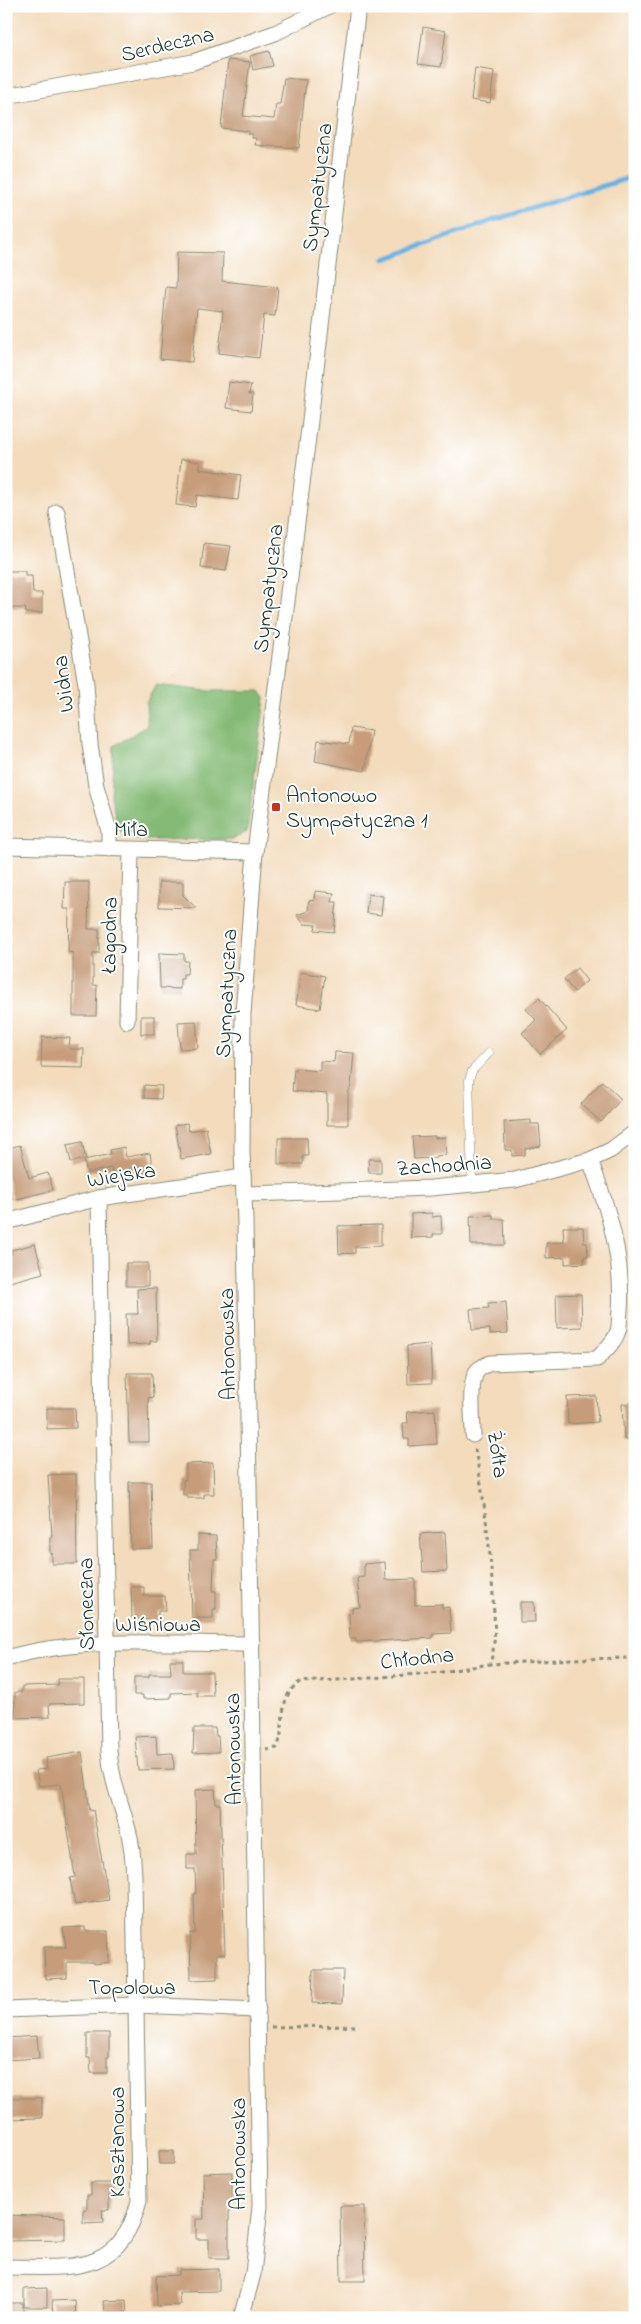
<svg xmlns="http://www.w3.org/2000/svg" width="641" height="2324" font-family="'Indie Flower',sans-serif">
	<rect width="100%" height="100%" fill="#fff"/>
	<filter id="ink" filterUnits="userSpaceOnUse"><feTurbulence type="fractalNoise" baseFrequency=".02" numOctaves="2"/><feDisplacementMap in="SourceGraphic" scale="10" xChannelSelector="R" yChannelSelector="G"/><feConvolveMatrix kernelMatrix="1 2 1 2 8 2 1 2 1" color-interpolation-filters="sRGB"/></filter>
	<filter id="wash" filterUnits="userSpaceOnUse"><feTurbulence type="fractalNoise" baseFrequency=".0096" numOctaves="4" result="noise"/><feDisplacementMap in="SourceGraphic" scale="20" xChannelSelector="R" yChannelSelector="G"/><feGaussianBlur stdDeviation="1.12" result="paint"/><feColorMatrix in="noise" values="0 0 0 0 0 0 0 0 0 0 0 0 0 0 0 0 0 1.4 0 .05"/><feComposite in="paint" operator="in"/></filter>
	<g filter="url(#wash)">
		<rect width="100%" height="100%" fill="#f3dbbc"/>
		<polygon fill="#84ba75" stroke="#527c54" points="156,685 208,691 260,691 265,698 247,832 232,839 138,840 118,829 111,796 114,746 147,726 146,702"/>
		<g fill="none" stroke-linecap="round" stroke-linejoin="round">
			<polyline stroke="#69b2e1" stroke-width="5" points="385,259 494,220 635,176"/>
		</g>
		<g id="blocks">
			<g fill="#c69c7a">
				<polygon points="423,27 446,31 441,67 418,64"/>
				<polygon points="269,51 273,66 253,70 250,56"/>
				<polygon points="228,60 250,62 243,116 274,119 276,104 280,104 284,78 306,80 299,148 255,145 256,138 252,138 252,134 248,134 248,131 221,128"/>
				<polygon points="475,68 494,71 490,103 471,100"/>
				<polygon points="177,252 223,253 222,281 278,287 275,316 264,315 259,358 219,353 223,311 197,308 192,362 160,359 166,287 176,288"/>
				<polygon points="229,382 251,385 249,394 253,394 251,411 226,408"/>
				<polygon points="181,459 200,462 200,469 241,475 238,500 197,495 195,507 176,505"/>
				<polygon points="204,543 231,546 226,571 201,568"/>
				<polygon points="6,571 25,571 25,576 32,576 33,593 42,593 42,613 26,613 25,608 6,608"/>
				<polygon points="351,728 371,731 365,771 315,761 318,740 349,744"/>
				<polygon points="65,882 89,882 88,929 99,929 99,953 93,953 93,985 97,985 96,1016 73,1016 73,953 68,952 69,909 64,909"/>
				<polygon points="159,882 183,882 183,895 196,908 159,907"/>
				<polygon points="315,891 334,893 332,902 337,902 334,932 315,930 316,925 304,924 297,915 308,911 309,900 314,901"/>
				<polygon points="368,894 383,896 381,915 366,913"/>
				<polygon points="159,953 184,954 184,961 188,961 187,974 183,974 183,979 180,979 180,989 160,988"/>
				<polygon points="577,968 587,981 574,992 564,979"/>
				<polygon points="301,972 325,976 320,1009 296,1005"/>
				<polygon points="539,998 567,1030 540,1054 522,1033 536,1020 526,1009"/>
				<rect x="141" y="1016" width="13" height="18"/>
				<polygon points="196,1021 198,1048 180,1049 178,1022"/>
				<polygon points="42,1037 70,1038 69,1049 84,1049 83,1068 41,1067"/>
				<polygon points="335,1052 354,1053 351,1086 348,1094 348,1125 327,1125 327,1094 292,1091 294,1069 320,1071 320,1061 334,1062"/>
				<polygon points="602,1081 621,1099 601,1122 581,1104"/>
				<polygon points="144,1085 162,1086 161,1099 144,1098"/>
				<polygon points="531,1120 531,1124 539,1124 541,1146 525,1149 525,1155 512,1156 512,1150 505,1150 504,1122"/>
				<polygon points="187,1123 189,1131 206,1128 211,1154 181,1159 175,1125"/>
				<polygon points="435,1136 435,1138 445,1137 446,1155 436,1156 436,1158 414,1159 412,1137"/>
				<polygon points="278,1138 307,1138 308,1156 303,1156 303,1164 278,1164"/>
				<polygon points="82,1142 86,1159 71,1162 67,1145"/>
				<polygon points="20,1145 29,1178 48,1173 53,1190 13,1200 6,1174 6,1149"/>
				<polygon points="124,1147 126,1157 150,1153 153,1171 113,1178 111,1168 87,1173 84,1160 111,1154 110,1150"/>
				<polygon points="368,1159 381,1159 381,1173 369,1173"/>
				<polygon points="432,1213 432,1217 441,1216 442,1234 433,1234 433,1237 411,1238 411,1214"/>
				<polygon points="493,1215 493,1219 504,1219 505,1245 471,1245 470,1216"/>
				<polygon points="381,1225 381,1246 355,1247 355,1253 339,1254 338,1226"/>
				<polygon points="563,1227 583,1227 584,1243 587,1243 588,1256 584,1256 585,1263 565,1264 565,1257 546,1258 546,1243 564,1242"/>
				<polygon points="35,1244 43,1273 10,1282 6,1255 12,1254 11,1250"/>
				<rect x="126" y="1263" width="22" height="23"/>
				<polygon points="156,1288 157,1341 150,1341 150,1344 127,1345 126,1314 138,1314 137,1289"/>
				<polygon points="581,1294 582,1327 557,1328 556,1295"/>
				<polygon points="506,1302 508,1333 490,1334 490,1329 472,1330 470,1309 489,1308 488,1303"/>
				<polygon points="430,1344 432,1383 408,1384 407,1346"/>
				<polygon points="127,1373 152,1373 153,1397 148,1398 149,1442 129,1442"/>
				<polygon points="596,1396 598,1422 568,1424 567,1397"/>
				<polygon points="635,1403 635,1440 624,1440 622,1404"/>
				<polygon points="47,1408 75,1408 76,1428 47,1429"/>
				<polygon points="435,1410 437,1444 409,1446 409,1439 404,1439 403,1423 408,1423 407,1412"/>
				<polygon points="213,1463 214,1494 204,1494 204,1498 187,1498 187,1495 183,1495 183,1480 186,1479 186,1464"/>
				<polygon points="76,1474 77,1564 52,1564 52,1553 50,1554 50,1537 52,1537 48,1475"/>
				<polygon points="129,1482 151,1482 153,1548 131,1549"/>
				<polygon points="445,1532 447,1571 423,1572 420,1534"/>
				<polygon points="198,1535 216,1536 217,1559 214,1559 213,1591 216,1591 216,1609 213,1609 213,1618 192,1618 190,1550 198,1550"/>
				<polygon points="385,1562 386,1580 415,1579 415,1605 442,1604 442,1608 449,1607 451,1633 433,1634 433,1638 356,1642 356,1639 350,1639 349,1613 352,1612 352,1608 360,1607 357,1578 364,1577 364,1564"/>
				<polygon points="131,1587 144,1587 144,1596 165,1596 166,1611 158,1611 158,1621 132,1618"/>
				<polygon points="520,1602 534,1602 535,1622 520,1622"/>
				<polygon points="170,1660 183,1660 183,1672 212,1672 213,1696 197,1696 197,1692 171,1693 171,1698 143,1699 143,1695 134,1695 134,1677 149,1677 149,1674 171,1674"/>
				<polygon points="58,1679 84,1679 84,1703 49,1704 50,1717 15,1718 15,1692 22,1692 22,1686 58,1685"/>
				<polygon points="194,1728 215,1728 216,1736 218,1736 219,1752 193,1753"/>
				<polygon points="156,1736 157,1754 173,1753 174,1769 138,1770 135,1737"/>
				<polygon points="82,1752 90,1811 93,1810 109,1900 75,1905 70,1878 75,1877 61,1784 39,1786 36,1770 47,1769 46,1758"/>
				<polygon points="215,1789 216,1804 220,1804 225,1954 217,1954 217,1979 191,1980 190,1933 195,1933 194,1894 196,1894 195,1869 187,1869 187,1854 196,1854 195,1790"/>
				<polygon points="85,1927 85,1931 108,1931 109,1962 95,1964 92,1962 67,1962 67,1978 45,1979 44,1947 66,1947 63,1928"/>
				<polygon points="313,1970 343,1970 342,2004 312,2003"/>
				<polygon points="87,2033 109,2033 109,2057 107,2057 107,2073 91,2073 90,2058 87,2058"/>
				<polygon points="37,2036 39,2058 6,2060 6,2038"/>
				<polygon points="6,2098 42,2098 42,2118 6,2119"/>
				<polygon points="159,2151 174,2151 174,2164 160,2164"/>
				<polygon points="232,2172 232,2204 229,2204 229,2258 209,2258 209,2239 196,2239 196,2219 204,2219 203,2173"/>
				<polygon points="91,2183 113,2183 114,2196 109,2196 109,2210 102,2210 103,2222 83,2223 83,2210 87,2209 87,2195 91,2195"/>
				<polygon points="340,2206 364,2206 365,2281 341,2281"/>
				<polygon points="6,2215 65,2217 65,2240 6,2241"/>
				<polygon points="219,2269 219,2291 179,2292 180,2305 157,2306 156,2276 179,2275 179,2270"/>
				<polygon points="47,2288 47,2307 24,2307 24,2289"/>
				<polygon points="75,2300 76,2318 53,2318 52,2301"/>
				<polygon points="126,2300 127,2318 105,2318 104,2301"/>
				<rect x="6" y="2303" width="17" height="15"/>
			</g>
		</g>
	</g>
	<g filter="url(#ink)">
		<use href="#blocks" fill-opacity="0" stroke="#898c78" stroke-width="1"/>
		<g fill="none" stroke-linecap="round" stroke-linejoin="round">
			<g stroke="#898c78" stroke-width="9">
				<polyline id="service" points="472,1184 469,1080 472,1071 489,1053"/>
			</g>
			<g stroke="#898c78" stroke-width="17">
				<g id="minor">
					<polyline points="6,96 193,62 275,33 329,6"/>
					<polyline points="57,512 86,684 90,744 96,786 109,831 109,849"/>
					<polyline points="6,846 255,852"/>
					<polyline points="127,1021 131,850"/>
					<polyline points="245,1194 431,1188 515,1180 590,1160 611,1150 635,1132"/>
					<polyline points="6,1222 99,1198 243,1177"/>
					<path d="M473,1435C473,1419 469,1389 475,1375C477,1368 484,1366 490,1363L597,1359C605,1350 615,1342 618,1331C620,1325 619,1317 620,1311C624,1259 608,1208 590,1160"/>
					<path d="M6,1658C83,1636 172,1644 252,1644"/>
					<polyline points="6,2010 136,2005 258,2010"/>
					<path d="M6,2267C70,2267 120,2277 139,2201L134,1876C133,1859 132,1842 127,1826C120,1800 111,1778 109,1751L99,1198"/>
					<polyline points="241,2318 253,2274 260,2206 245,1221 242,1151 243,1014 255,852 309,429 358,6"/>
				</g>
			</g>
			<g stroke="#898c78" stroke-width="3" stroke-dasharray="4 4" stroke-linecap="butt">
				<path d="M475,1449C484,1498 490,1546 493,1595C494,1620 497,1640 490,1664"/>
				<path d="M266,1750L277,1748C287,1725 276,1697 300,1682L370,1678L442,1672L490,1664L570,1659L635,1658"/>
				<polyline points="271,2027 358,2026"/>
				<polyline points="259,2318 260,2311"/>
			</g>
			<use href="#service" stroke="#fff" stroke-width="8"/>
			<use href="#minor" stroke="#fff" stroke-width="15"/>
		</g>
	</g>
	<rect fill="#c8321e" stroke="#fff" stroke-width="2" x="271" y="802" width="10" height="10" rx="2.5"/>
	<g text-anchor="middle" stroke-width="4" stroke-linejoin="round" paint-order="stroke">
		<g font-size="22" fill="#1f3d34" stroke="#fff">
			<text transform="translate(167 43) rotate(-13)" y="8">Serdeczna</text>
			<text transform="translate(316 187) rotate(-83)" y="8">Sympatyczna</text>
			<text transform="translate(267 588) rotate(-83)" y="8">Sympatyczna</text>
			<text transform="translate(62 684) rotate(-97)" y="8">Widna</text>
			<text transform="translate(131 828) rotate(1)" y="8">Miła</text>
			<text transform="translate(108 935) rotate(-89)" y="8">Łagodna</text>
			<text transform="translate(225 993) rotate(-87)" y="8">Sympatyczna</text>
			<text transform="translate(444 1164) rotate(-4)" y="8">Zachodnia</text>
			<text transform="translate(121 1174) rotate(-9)" y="8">Wiejska</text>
			<text transform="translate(226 1344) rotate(-91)" y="8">Antonowska</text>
			<text transform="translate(499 1454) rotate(82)" y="8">Żółta</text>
			<text transform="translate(85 1604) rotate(-91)" y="8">Słoneczna</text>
			<text x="158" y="1631">Wiśniowa</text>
			<text transform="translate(417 1657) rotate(-6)" y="8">Chłodna</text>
			<text transform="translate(232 1749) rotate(-91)" y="8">Antonowska</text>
			<text x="132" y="1994">Topolowa</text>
			<text transform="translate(116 2142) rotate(-90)" y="8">Kasztanowa</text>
			<text transform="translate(237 2154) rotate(-90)" y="8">Antonowska</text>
		</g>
		<g font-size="22" fill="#1f3d34" stroke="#fff" text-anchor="start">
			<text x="286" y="802">Antonowo<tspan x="286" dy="25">Sympatyczna 1</tspan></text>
		</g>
	</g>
	<rect width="641" height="2324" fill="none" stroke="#fff" stroke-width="25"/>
</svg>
